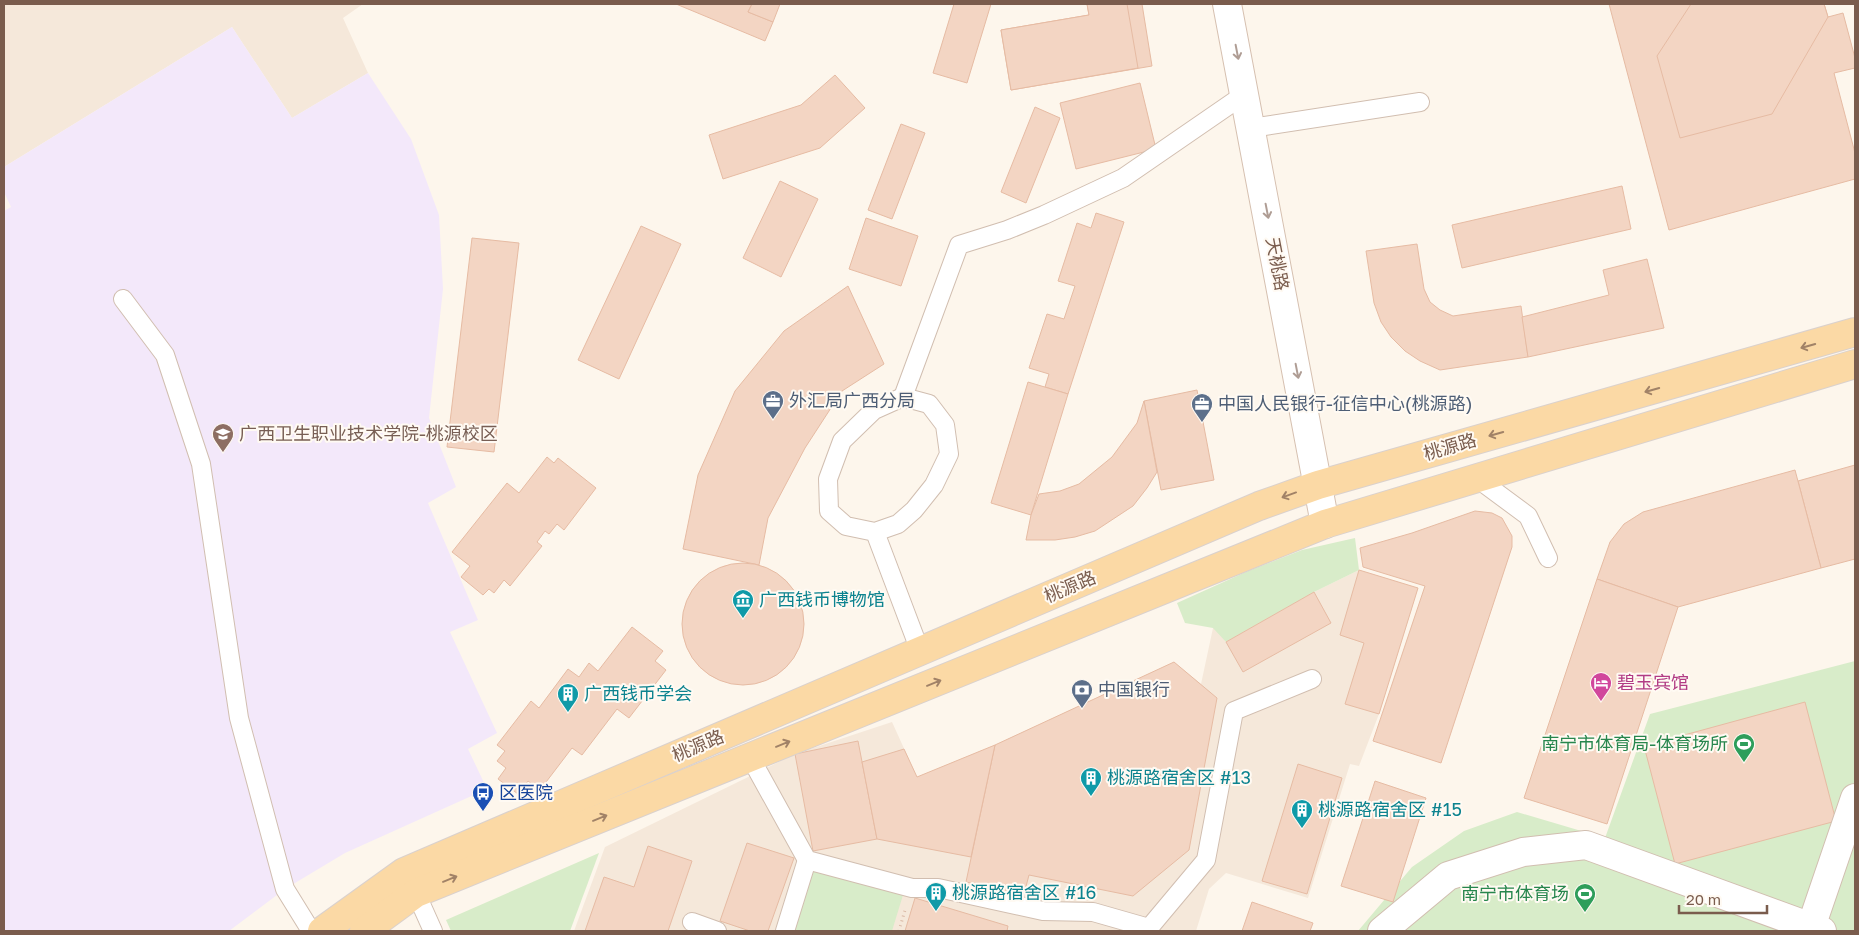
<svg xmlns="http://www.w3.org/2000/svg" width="1859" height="935" font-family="'Golos Text','Noto Sans SC',sans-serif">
	<rect width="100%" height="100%" fill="#fdf6ec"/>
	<g fill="#f5e8da">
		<polygon points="4,4 363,4 343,18 368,73 292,118 232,27 4,167"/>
		<polygon points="1359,570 1418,588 1379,714 1359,766 1350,764 1308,898 1226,873 1209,889 1196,931 574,931 605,847 795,754 892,722 917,777 995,745 1174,662 1201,684 1213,628 1314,592"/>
	</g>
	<polygon fill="#f3e8fa" points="232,27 292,118 368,73 411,139 439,215 443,289 429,418 456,487 428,503 478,620 450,632 497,733 468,749 487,789 345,853 285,889 229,931 4,931 4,211 11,207 4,192 4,167"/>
	<g fill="#d8ecc9">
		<polygon points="1355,538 1359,570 1314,592 1226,642 1213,628 1185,623 1177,603 1248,571 1302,550"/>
		<polygon points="1855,661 1855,931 1358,931 1412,867 1464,831 1517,812 1605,838 1650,714"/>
		<polygon points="599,853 570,931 451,931 446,920"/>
		<polygon points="814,868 903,895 892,931 795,931"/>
	</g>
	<g fill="#f3d5c3" stroke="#e6bba3">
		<polygon points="676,4 752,4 748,12 773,22 765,41"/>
		<polygon points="752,4 780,4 773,22 748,12"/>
		<polygon points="954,4 991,4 967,83 933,73"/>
		<polygon points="1087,4 1142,4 1152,66 1011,90 1001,30 1089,15"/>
		<polygon points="1087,4 1127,4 1138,68 1011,90 1001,30 1089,15"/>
		<polygon points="1609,4 1824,4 1828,17 1843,13 1855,58 1855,68 1834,73 1855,153 1855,179 1669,230"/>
		<polygon points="1691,4 1824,4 1828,17 1772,114 1680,138 1657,56"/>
		<polygon points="835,75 865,108 820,148 723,179 709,135 801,105"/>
		<polygon points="1140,83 1156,149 1076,169 1060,103"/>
		<polygon points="1035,107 1060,118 1026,203 1001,192"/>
		<polygon points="901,124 925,133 892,219 868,210"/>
		<polygon points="780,181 818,199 781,277 743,258"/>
		<polygon points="1622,186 1631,229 1462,268 1452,225"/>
		<polygon points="1096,213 1124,222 1068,394 1045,387 1049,374 1029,368 1047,314 1064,319 1075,286 1058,281 1077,223 1091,228"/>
		<polygon points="866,218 918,236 901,286 849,269"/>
		<polygon points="641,226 681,244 619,379 578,360"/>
		<polygon points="472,238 519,243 494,452 447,447"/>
		<polygon points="1417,244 1424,289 1430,302 1440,310 1453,316 1521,306 1528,357 1440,370 1420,361 1405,351 1391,337 1381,322 1374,303 1366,251"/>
		<polygon points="1647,259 1664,328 1528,357 1522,317 1609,295 1603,270"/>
		<polygon points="848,286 884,364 842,391 805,448 768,518 759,565 683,549 698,475 735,391 784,331"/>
		<polygon points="1028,382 1068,394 1031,515 991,503"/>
		<polygon points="1197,390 1214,480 1161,490 1144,401"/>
		<polygon points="1144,401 1157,472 1147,488 1133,506 1095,531 1075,537 1055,540 1026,540 1031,515 1039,494 1060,491 1079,484 1112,457 1137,423"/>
		<polygon points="547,457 554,463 558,458 596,488 564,530 557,524 549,534 545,531 537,542 542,546 510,586 504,580 494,593 489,589 483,595 461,577 470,566 452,552 507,483 519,493"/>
		<polygon points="1855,465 1855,559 1821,568 1798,481"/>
		<polygon points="1795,470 1821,568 1678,607 1597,579 1610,542 1624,524 1643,512"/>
		<polygon points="1475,511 1492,513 1502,518 1512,536 1512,547 1441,763 1373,741 1425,586 1363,567 1360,548 1412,533"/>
		<circle cx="743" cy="624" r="61"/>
		<polygon points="1359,570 1418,588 1379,714 1345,704 1364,643 1340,635"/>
		<polygon points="1597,579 1678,607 1607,824 1524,798"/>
		<polygon points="1314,592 1331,623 1243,672 1226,642"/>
		<polygon points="632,627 663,651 655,661 666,670 629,718 617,709 582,755 572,748 540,790 528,781 518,794 498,779 506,768 497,761 505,751 497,745 531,701 539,708 568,669 579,677 589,663 598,671"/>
		<polygon points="1174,662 1217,698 1189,850 1133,896 1029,875 1024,894 966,882 995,745"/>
		<polygon points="1805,702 1836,821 1675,864 1644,746"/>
		<polygon points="858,741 877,839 813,851 795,754"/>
		<polygon points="995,745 971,857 877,839 862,762 904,749 917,777"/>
		<polygon points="1298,764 1342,778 1307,894 1262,881"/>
		<polygon points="1375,781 1426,798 1393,902 1341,886"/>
		<polygon points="747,843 794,858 768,931 750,931 720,921"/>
		<polygon points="648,846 692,861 668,931 585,931 604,877 634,887"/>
		<polygon points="915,898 1008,926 1007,931 905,931"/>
		<polygon points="1252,902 1313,923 1310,931 1242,931"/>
	</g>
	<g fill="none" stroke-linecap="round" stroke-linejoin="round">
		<g stroke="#d1beb0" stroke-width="20">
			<g id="lane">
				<polyline points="1251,128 1420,102"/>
				<polyline points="123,299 165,355 201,464 239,718 285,889 311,931"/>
				<polyline points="903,397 959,245 1007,230 1044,215 1123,178 1245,94"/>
				<polyline points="1478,479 1528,516 1548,558"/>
				<polyline points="875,532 898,524 914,510 934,485 949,454 945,425 929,404 903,397 874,410 842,441 828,479 829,511 846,526 875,532 920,651"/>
				<polyline points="750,757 807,860 912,888 938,888 1043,911 1093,912 1149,928 1148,931"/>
				<polyline points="416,893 433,931"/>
				<polyline points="692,922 717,931"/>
				<polyline points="1149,928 1206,860 1234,711 1312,679"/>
				<polyline points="785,931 807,860"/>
			</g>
		</g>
		<g stroke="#d1beb0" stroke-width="30">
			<g id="street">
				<polyline points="1811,927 1855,798"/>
				<polyline points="1382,931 1448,876 1523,852 1586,845 1822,931"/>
			</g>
		</g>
		<g stroke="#d6c0b0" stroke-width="30">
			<polyline id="secondary" points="1227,4 1325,524"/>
		</g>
		<g stroke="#dad1cd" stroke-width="30">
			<g id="primary">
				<polyline points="322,931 404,872 1259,506 1318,485 1855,332"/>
				<polyline points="364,931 416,893 1325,524 1855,364"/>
			</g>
		</g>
		<polyline stroke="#d9b8a5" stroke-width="3" stroke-dasharray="1 4" stroke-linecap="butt" points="899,931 905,910"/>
		<use href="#lane" stroke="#fff" stroke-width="18"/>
		<use href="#street" stroke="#fff" stroke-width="28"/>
		<use href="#secondary" stroke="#fff" stroke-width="28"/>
		<use href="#primary" stroke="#fbd9a5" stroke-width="28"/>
	</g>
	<defs><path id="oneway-shaft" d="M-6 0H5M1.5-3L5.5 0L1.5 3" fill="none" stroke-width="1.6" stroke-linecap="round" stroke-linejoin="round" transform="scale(1.25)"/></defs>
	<g stroke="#af9d94">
		<use href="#oneway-shaft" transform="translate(1237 52) rotate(79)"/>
		<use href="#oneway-shaft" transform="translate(1267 211) rotate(79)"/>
		<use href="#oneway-shaft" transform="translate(1297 371) rotate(79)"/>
	</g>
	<g stroke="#a18267">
		<use href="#oneway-shaft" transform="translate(1808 346) rotate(164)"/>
		<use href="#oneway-shaft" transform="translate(1652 390) rotate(164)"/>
		<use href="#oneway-shaft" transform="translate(1496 434) rotate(164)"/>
		<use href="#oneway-shaft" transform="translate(1289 495) rotate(160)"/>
		<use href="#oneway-shaft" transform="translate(934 683) rotate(-22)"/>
		<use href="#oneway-shaft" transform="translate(783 744) rotate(-22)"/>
		<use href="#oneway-shaft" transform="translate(600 818) rotate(-22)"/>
		<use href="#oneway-shaft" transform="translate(450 879) rotate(-22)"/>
	</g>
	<defs>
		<g id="office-pin" transform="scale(1.125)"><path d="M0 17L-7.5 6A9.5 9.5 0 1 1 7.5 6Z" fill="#5c6f8a" stroke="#fffaf3"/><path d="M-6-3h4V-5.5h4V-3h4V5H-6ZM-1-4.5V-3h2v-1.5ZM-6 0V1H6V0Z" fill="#fff"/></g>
		<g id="university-pin" transform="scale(1.125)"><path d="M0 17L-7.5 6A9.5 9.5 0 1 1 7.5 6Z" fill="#8d6e63" stroke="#fffaf3"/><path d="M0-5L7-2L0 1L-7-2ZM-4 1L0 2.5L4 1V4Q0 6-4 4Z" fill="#fff"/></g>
		<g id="museum-pin" transform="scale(1.125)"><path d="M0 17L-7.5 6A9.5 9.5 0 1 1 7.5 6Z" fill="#0f9aa8" stroke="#fffaf3"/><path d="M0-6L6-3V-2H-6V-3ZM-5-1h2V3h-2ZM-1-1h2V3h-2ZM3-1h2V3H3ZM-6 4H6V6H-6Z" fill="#fff"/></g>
		<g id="hotel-pin" transform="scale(1.125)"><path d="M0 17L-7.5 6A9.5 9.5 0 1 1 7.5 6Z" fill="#d1479c" stroke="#fffaf3"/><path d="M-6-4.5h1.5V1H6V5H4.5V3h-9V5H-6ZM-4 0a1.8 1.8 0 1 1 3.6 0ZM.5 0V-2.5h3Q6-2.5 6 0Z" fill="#fff"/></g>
		<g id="bank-pin" transform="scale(1.125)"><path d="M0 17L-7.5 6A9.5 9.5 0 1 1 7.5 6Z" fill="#5c6f8a" stroke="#fffaf3"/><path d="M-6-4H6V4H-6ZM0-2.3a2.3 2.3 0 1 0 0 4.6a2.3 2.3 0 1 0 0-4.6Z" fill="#fff"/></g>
		<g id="building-pin" transform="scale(1.125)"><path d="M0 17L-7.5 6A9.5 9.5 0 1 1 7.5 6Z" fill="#0f9aa8" stroke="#fffaf3"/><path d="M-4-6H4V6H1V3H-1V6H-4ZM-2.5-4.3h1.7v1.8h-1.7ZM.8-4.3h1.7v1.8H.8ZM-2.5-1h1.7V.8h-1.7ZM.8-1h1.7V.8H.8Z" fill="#fff"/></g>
		<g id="stadium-pin" transform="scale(1.125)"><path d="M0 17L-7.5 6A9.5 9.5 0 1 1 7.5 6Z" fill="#2e9e5b" stroke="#fffaf3"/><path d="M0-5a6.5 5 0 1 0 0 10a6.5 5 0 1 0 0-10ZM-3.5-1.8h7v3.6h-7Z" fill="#fff"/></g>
		<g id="bus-pin" transform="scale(1.125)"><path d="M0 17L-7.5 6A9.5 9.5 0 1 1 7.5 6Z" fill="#1a4fb4" stroke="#fffaf3"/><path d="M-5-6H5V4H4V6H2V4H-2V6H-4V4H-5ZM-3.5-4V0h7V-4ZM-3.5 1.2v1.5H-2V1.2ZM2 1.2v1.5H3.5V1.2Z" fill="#fff"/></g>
	</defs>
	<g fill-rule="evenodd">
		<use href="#office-pin" x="773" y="401"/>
		<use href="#office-pin" x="1202" y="404"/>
		<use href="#university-pin" x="223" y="434"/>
		<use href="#museum-pin" x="743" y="600"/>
		<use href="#hotel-pin" x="1601" y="683"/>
		<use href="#bank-pin" x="1082" y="690"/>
		<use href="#building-pin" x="568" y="694"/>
		<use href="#stadium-pin" x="1744" y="744"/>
		<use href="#building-pin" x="1091" y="778"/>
		<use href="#bus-pin" x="483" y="793"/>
		<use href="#building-pin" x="1302" y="810"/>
		<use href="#building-pin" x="936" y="893"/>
		<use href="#stadium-pin" x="1585" y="894"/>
	</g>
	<g text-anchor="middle" stroke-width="4" stroke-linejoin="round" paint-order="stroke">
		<g font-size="18" fill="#7a5c4d" stroke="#fffaf3">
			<text transform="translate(1277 264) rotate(79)" y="6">天桃路</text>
			<text transform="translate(1450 447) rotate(-16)" y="6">桃源路</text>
			<text transform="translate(1070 587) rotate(-23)" y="6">桃源路</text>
			<text transform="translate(698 746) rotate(-23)" y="6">桃源路</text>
		</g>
		<g font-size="18" fill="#4e5e75" stroke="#fffaf3" text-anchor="start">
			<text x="789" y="407">外汇局广西分局</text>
			<text x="1218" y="410">中国人民银行-征信中心(桃源路)</text>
			<text x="1098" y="696">中国银行</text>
		</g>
		<g font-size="18" fill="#785e54" stroke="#fffaf3" text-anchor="start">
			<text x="239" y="440">广西卫生职业技术学院-桃源校区</text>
		</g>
		<g font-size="18" fill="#0d838f" stroke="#fffaf3" text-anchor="start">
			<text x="759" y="606">广西钱币博物馆</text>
			<text x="584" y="700">广西钱币学会</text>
			<text x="1107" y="784">桃源路宿舍区 #13</text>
			<text x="1318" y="816">桃源路宿舍区 #15</text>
			<text x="952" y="899">桃源路宿舍区 #16</text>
		</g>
		<g font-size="18" fill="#b23c85" stroke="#fffaf3" text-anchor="start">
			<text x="1617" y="689">碧玉宾馆</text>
		</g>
		<g font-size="18" fill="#27864d" stroke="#fffaf3" text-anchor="end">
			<text x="1728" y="750">南宁市体育局-体育场所</text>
			<text x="1569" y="900">南宁市体育场</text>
		</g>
		<g font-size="18" fill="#164399" stroke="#fffaf3" text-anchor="start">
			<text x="499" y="799">区医院</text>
		</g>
	</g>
	<rect width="1859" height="935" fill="none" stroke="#7a5c4d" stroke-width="10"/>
	<path d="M1679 905v8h88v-8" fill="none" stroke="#7a5c4d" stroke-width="2.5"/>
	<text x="1686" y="905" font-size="15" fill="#7a5c4d" stroke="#fffaf3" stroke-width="4" paint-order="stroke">20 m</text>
</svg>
